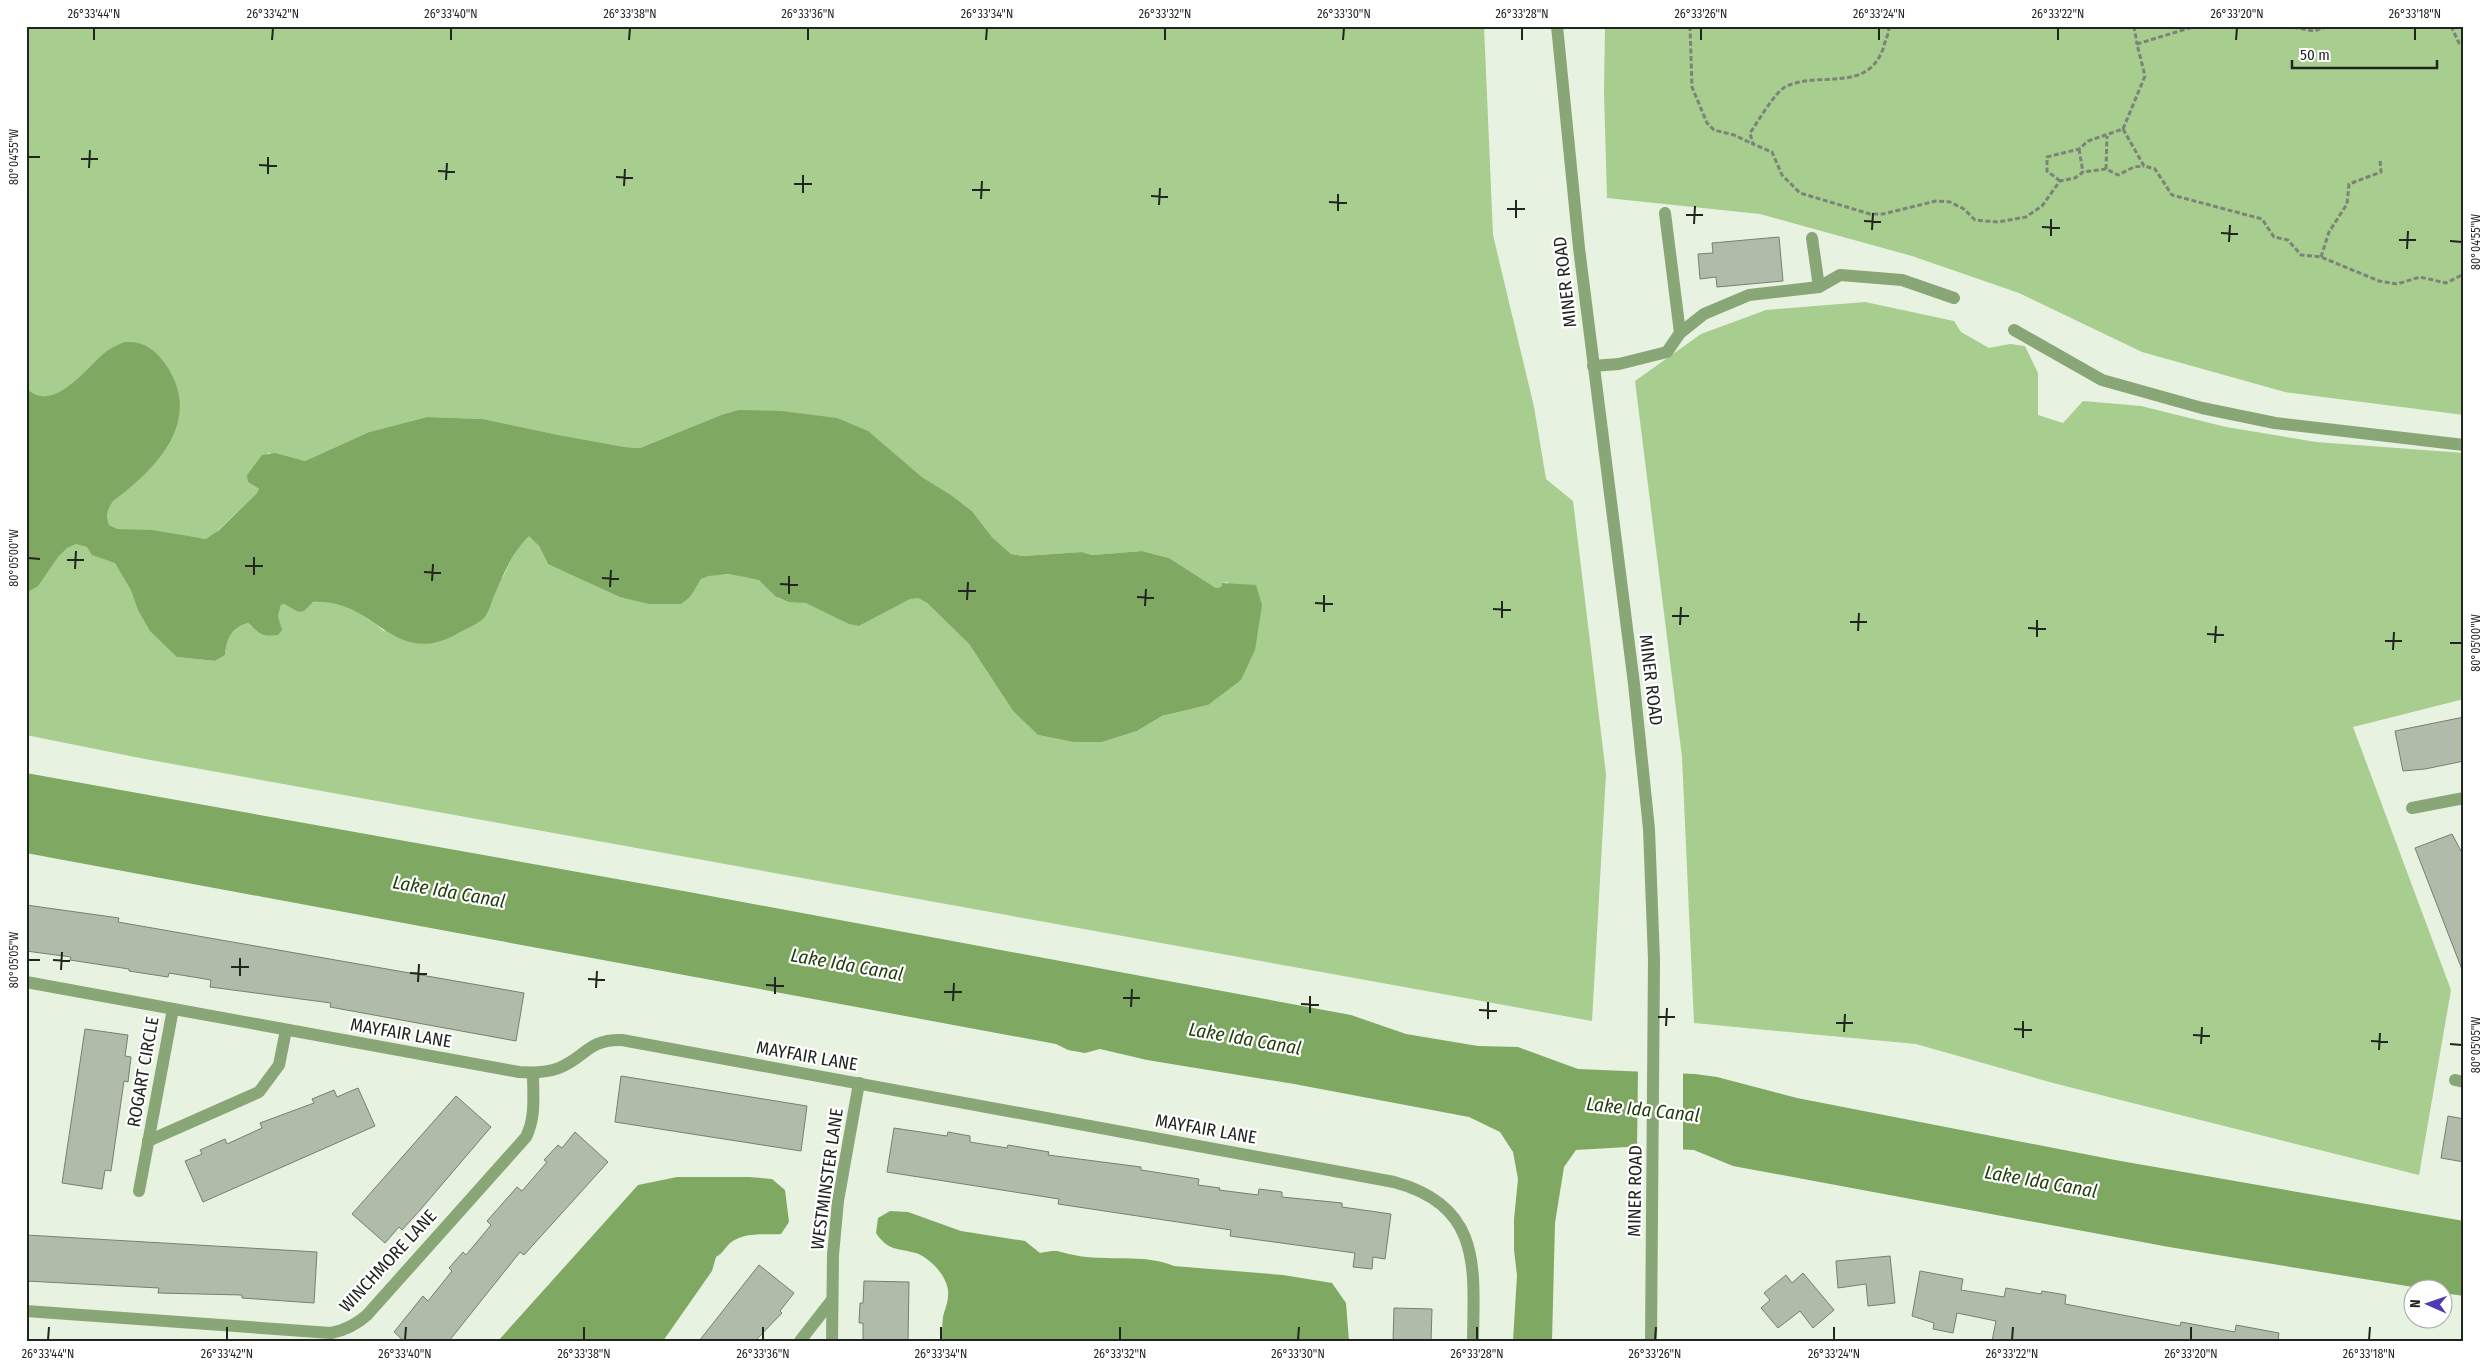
<svg xmlns="http://www.w3.org/2000/svg" width="2490" height="1367" font-family="'Fira Sans Condensed',sans-serif">
	<rect width="100%" height="100%" fill="#e7f2e0"/>
	<g fill="#a7cd8f" fill-rule="evenodd">
		<path d="M26,26H1484L1493,235L1534,407L1546,479L1573,501L1606,774L1592,1021L145,759L26,735ZM721,415L867,431L922,477L951,495L972,511L992,537L1011,554L1023,556L1082,552L1092,555L1142,551L1169,558L1216,588L1221,587L1222,583L1228,582L1208,705L1162,716L1137,731L1102,742H1073L1038,735L1013,711L969,644L927,603L918,598H911L859,626C840,622 825,607 806,603C796,600 785,603 776,597C770,592 767,585 760,580C748,574 711,571 700,580C695,585 693,591 690,597L548,564L539,546L529,535L516,549L503,577L384,631C368,618 334,594 312,603C307,605 302,609 298,612L284,604L281,605L278,616L281,630L252,627L248,623C231,628 227,638 225,655L215,661L177,657L199,538L206,539L212,536L256,494L259,489L248,482L268,453L305,461L369,432L427,417L483,419L559,435L625,447L640,448Z"/>
		<polygon points="1605,26 2464,26 2464,415 2285,392 2142,352 2019,293 1912,256 1760,214 1607,198 1604,92"/>
		<polygon points="1865,302 1954,321 1961,332 1989,348 2010,344 2025,346 2038,373 2038,415 2063,423 2083,401 2141,406 2226,427 2316,442 2464,453 2464,699 2353,727 2451,990 2419,1175 2053,1083 1916,1044 1694,1023 1682,757 1635,381 1701,334 1766,310"/>
	</g>
	<g fill="#7fa963">
		<path d="M125,342C144,341 155,349 166,365C204,421 156,469 113,501C107,510 105,515 109,525L117,529L152,530L206,539L219,530L256,494L259,489L248,482L247,475L262,455L275,453L305,461L369,432L427,417L483,419L559,435L625,447L640,448L721,415L739,410L782,411L837,418L868,431L922,477L951,495L972,511L992,537L1011,554L1023,556L1082,552L1092,555L1142,551L1169,558L1216,588L1221,587L1222,583L1256,585L1262,605L1255,650L1241,680L1208,705L1162,716L1137,731L1102,742H1073L1038,735L1013,711L969,644L927,603L918,598L910,599L859,626L849,624L806,603L789,602L776,597L759,580L745,577L728,574L709,576L701,579L690,597L681,604H649L620,597L548,564L539,546L529,536C511,553 503,576 493,598C491,604 488,614 483,619C477,624 468,628 460,632C394,672 375,597 313,602L304,611L298,612L284,604L281,605L278,616L282,630L278,635C260,637 261,634 248,623C231,628 227,638 225,655L215,661L177,657L150,631L138,610L131,590L115,563L92,555L87,547L76,544L67,548L58,557L38,586L26,593V388C54,416 88,365 107,351C113,347 119,344 125,342Z"/>
		<polygon points="26,773 689,892 1351,1015 1406,1034 1478,1046 1518,1047 1578,1069 1695,1074 1717,1077 1797,1098 2115,1160 2464,1221 2464,1296 2443,1293 2442,1290 2425,1289 2169,1247 1733,1166 1694,1150 1627,1147 1576,1150 1564,1167 1555,1223 1552,1341 1513,1341 1517,1275 1514,1250 1514,1219 1518,1179 1513,1152 1500,1132 1469,1117 1294,1084 1147,1060 1100,1049 1085,1053 1068,1050 1056,1044 26,853"/>
		<path d="M677,1177H749L772,1179L785,1190L789,1222L781,1234C764,1235 744,1232 730,1243C724,1249 723,1253 716,1257L712,1271L663,1341H498L638,1185Z"/>
		<path d="M890,1211L908,1212L961,1231L1025,1241L1040,1253C1061,1249 1056,1252 1074,1255C1107,1262 1142,1253 1174,1266L1283,1275L1332,1283L1346,1303L1349,1341H942C942,1333 942,1325 943,1317C945,1308 949,1301 948,1290C946,1275 930,1258 916,1253C897,1248 888,1251 876,1233L878,1218Z"/>
	</g>
	<polygon fill="#e7f2e0" points="1638,1070 1683,1071 1683,1152 1637,1150"/>
	<g fill="#b1bbaa" stroke="#768070">
		<polygon points="1779,237 1783,281 1717,287 1716,277 1700,279 1698,254 1713,253 1712,243"/>
		<polygon points="2464,717 2464,761 2425,769 2403,771 2395,731"/>
		<polygon points="2452,834 2461,851 2464,850 2463,972 2415,848"/>
		<polygon points="26,905 119,918 118,922 524,993 516,1041 330,1007 331,1003 210,987 211,980 169,973 168,977 129,971 129,969 70,960 71,957 26,951"/>
		<polygon points="85,1029 128,1035 125,1056 131,1057 128,1082 124,1081 111,1171 105,1170 102,1189 62,1183"/>
		<polygon points="621,1076 807,1106 801,1151 615,1122"/>
		<polygon points="358,1088 375,1126 203,1202 185,1161 202,1154 200,1150 225,1139 227,1144 262,1128 260,1123 314,1103 312,1099 334,1090 337,1097"/>
		<polygon points="456,1096 491,1127 421,1209 402,1230 399,1227 385,1243 352,1214"/>
		<polygon points="2448,1116 2464,1119 2464,1162 2441,1158"/>
		<polygon points="894,1128 947,1136 948,1132 970,1136 970,1142 1007,1148 1008,1145 1049,1152 1048,1155 1141,1167 1141,1170 1199,1179 1198,1185 1220,1188 1219,1190 1258,1195 1259,1189 1282,1192 1282,1197 1342,1203 1342,1207 1391,1214 1385,1259 1373,1257 1372,1269 1353,1267 1355,1253 1230,1236 1231,1230 1058,1204 1059,1199 887,1172"/>
		<polygon points="575,1132 608,1162 524,1255 520,1252 449,1341 404,1341 394,1332 423,1296 428,1301 452,1271 449,1268 463,1252 466,1255 491,1225 487,1221 517,1187 522,1191 547,1162 544,1160 558,1145 562,1148"/>
		<polygon points="26,1235 317,1252 314,1303 242,1298 242,1295 158,1293 159,1288 26,1281"/>
		<polygon points="1890,1256 1895,1303 1868,1306 1866,1284 1838,1288 1836,1261"/>
		<polygon points="759,1265 794,1293 780,1311 782,1313 755,1341 699,1341"/>
		<polygon points="1920,1271 1963,1279 1961,1290 2004,1297 2006,1288 2041,1294 2042,1291 2066,1295 2065,1304 2180,1326 2181,1322 2235,1332 2236,1325 2279,1333 2278,1341 1992,1341 1996,1321 1957,1313 1953,1333 1933,1329 1934,1323 1912,1316"/>
		<polygon points="1803,1273 1834,1310 1813,1328 1800,1311 1778,1328 1761,1308 1770,1300 1764,1293 1786,1275 1792,1283"/>
		<polygon points="864,1281 909,1282 908,1341 863,1341 863,1323 859,1323 860,1303 863,1303"/>
		<polygon points="1394,1308 1432,1309 1431,1341 1393,1341"/>
	</g>
	<g fill="none" stroke-linecap="round" stroke-linejoin="round">
		<g stroke="#7c8378" stroke-width="3" stroke-dasharray="5 2.5" stroke-linecap="butt">
			<polyline points="1690,26 1692,87 1707,123 1714,130 1734,135 1753,144"/>
			<path d="M1889,26C1889,34 1885,41 1883,49C1866,94 1820,70 1785,87C1775,92 1757,123 1750,133L1753,144L1772,152L1782,175L1800,193L1870,214H1883L1936,201L1950,202L1964,209L1975,220L1998,222L2026,217L2042,206L2060,181L2075,178L2083,172L2106,169L2118,175L2134,167L2144,166"/>
			<polyline points="2134,26 2137,44"/>
			<polyline points="2286,26 2314,31 2329,26"/>
			<polyline points="2451,26 2459,43 2464,46"/>
			<polyline points="2123,129 2145,76 2137,44 2196,26"/>
			<polyline points="2079,149 2083,172"/>
			<polyline points="2106,169 2107,136"/>
			<polyline points="2060,181 2047,171 2047,157 2079,149 2088,141 2123,129 2144,166 2155,169 2172,195 2262,219 2274,237 2288,240 2301,255 2321,257 2379,281 2397,284 2420,277 2446,283 2464,274"/>
			<polyline points="2321,257 2329,232 2347,204 2349,184 2381,172 2380,160"/>
		</g>
		<g stroke="#88a676" stroke-width="12">
			<polyline points="1557,26 1579,248 1634,684 1649,829 1654,960 1651,1341"/>
			<polyline points="1665,213 1680,333"/>
			<polyline points="1812,238 1819,287"/>
			<polyline points="2014,330 2102,380 2202,408 2275,423 2464,445"/>
			<polyline points="1593,366 1619,364 1667,352 1680,333 1704,314 1749,295 1819,287 1840,275 1902,280 1954,298"/>
			<polyline points="2412,808 2464,798"/>
			<path d="M26,982L519,1072C533,1073 546,1073 559,1068C586,1057 588,1039 622,1040L1394,1182C1482,1206 1474,1267 1473,1341"/>
			<polyline points="2455,1080 2464,1082"/>
			<polyline points="148,1141 259,1092 279,1065 286,1030"/>
			<polyline points="139,1191 173,1009"/>
			<path d="M26,1311L331,1333C346,1330 356,1325 367,1315L526,1137C536,1117 533,1096 533,1073"/>
			<polyline points="800,1341 832,1300"/>
			<polyline points="832,1341 833,1255 838,1201 859,1083"/>
		</g>
	</g>
	<path fill="none" stroke="#21251f" stroke-width="2" d="M94,40V28M272,40L273,28M451,40V28M629,40L630,28M808,40V28M986,40L987,28M1165,40V28M1343,40L1344,28M1522,40V28M1701,40V28M1879,40V28M2058,40V28M2236,40L2237,28M2415,40V28M28,157H40M81,159H98M259,165L277,166M89,168L90,150M438,171L455,172M268,174V157M616,177L633,178M446,180L447,163M794,184H812M624,186L625,169M972,190H990M803,193V175M1151,196L1168,197M981,199L982,181M1329,202L1347,203M1159,205L1160,188M1507,209H1525M1338,211V194M1686,215H1703M1516,218V200M1864,221L1881,222M1694,224L1695,206M2042,227L2060,228M1872,230L1873,213M2221,233L2238,234M2051,236V219M2399,240H2416M2450,241L2462,242M2229,242L2230,225M2407,249L2408,231M28,558L40,559M67,560H84M245,566H263M75,569L76,551M424,572L441,573M254,575V557M602,578L619,579M432,581L433,564M780,584L798,585M610,587L611,570M958,591H976M789,594V576M1137,597L1154,598M967,600L968,582M1315,603L1333,604M1145,606L1146,589M1493,609L1511,610M1324,612V595M1672,616H1689M1502,618V601M1850,622H1867M1680,625L1681,607M2028,628L2046,629M1858,631L1859,613M2207,634L2224,635M2037,637V620M2385,641H2402M2215,643L2216,626M2450,643H2462M2393,650L2394,632M28,960H40M53,960L70,961M231,967H249M61,970L62,952M410,973L427,974M240,976V958M588,979L605,980M418,982L419,964M766,985L784,986M596,988L597,971M944,992H962M775,994V977M1123,998H1140M953,1001L954,983M1301,1004L1319,1005M1131,1007L1132,989M1479,1010L1497,1011M1310,1013V996M1658,1017H1675M1488,1019V1002M1836,1023H1853M1666,1026L1667,1008M2014,1029L2032,1030M1844,1032L1845,1014M2193,1035L2210,1036M2023,1038V1021M2371,1041L2388,1042M2201,1044L2202,1027M2450,1044L2462,1045M2379,1050L2380,1033M48,1340L49,1327M227,1340V1327M405,1340L406,1327M584,1340V1327M763,1340V1327M941,1340V1327M1120,1340V1327M1298,1340L1299,1327M1477,1340V1327M1655,1340L1656,1327M1834,1340V1327M2012,1340L2013,1327M2191,1340V1327M2369,1340L2370,1327"/>
	<g text-anchor="middle" stroke-width="4.5" stroke-linejoin="round" paint-order="stroke">
		<g font-size="18" fill="#21251f" stroke="#fff">
			<text transform="translate(1565 282) rotate(-97)" y="6">MINER ROAD</text>
			<text transform="translate(1651 680) rotate(83)" y="6">MINER ROAD</text>
			<text transform="translate(401 1033) rotate(10)" y="6">MAYFAIR LANE</text>
			<text transform="translate(807 1056) rotate(10)" y="6">MAYFAIR LANE</text>
			<text transform="translate(143 1072) rotate(-80)" y="6">ROGART CIRCLE</text>
			<text transform="translate(1206 1129) rotate(10)" y="6">MAYFAIR LANE</text>
			<text transform="translate(827 1179) rotate(-82)" y="6">WESTMINSTER LANE</text>
			<text transform="translate(1635 1191) rotate(-89)" y="6">MINER ROAD</text>
			<text transform="translate(388 1261) rotate(-47)" y="6">WINCHMORE LANE</text>
		</g>
		<g font-size="19" font-style="italic" fill="#223e0b" stroke="#fff">
			<text transform="translate(449 891) rotate(10)" y="7">Lake Ida Canal</text>
			<text transform="translate(847 964) rotate(10)" y="7">Lake Ida Canal</text>
			<text transform="translate(1245 1038) rotate(10)" y="7">Lake Ida Canal</text>
			<text transform="translate(1643 1109) rotate(6)" y="7">Lake Ida Canal</text>
			<text transform="translate(2041 1181) rotate(10)" y="7">Lake Ida Canal</text>
		</g>
	</g>
	<rect width="2490" height="1367" fill="none" stroke="#ffffff" stroke-width="55"/>
	<g transform="translate(2428 1304) rotate(272)"><circle r="24" fill="#ffffff" stroke="#a6a8a5"/>
	<path d="M0-4L9 19L0 12L-9 19Z" fill="#4f3cb3"/>
	<text y="-8" font-size="14" font-weight="bold" text-anchor="middle" fill="#21251f">N</text>
	</g>
	<path d="M2292 60v8h145v-8" fill="none" stroke="#21251f" stroke-width="2.5"/>
	<text x="2300" y="60" font-size="15" fill="#21251f" stroke="#ffffff" stroke-width="4" paint-order="stroke">50 m</text>
	<rect x="28" y="28" width="2434" height="1312" fill="none" stroke="#21251f" stroke-width="2"/>
	<g font-size="12" text-anchor="middle" fill="#21251f">
		<text x="94" y="18">26°33'44"N</text>
		<text x="273" y="18">26°33'42"N</text>
		<text x="451" y="18">26°33'40"N</text>
		<text x="630" y="18">26°33'38"N</text>
		<text x="808" y="18">26°33'36"N</text>
		<text x="987" y="18">26°33'34"N</text>
		<text x="1165" y="18">26°33'32"N</text>
		<text x="1344" y="18">26°33'30"N</text>
		<text x="1522" y="18">26°33'28"N</text>
		<text x="1701" y="18">26°33'26"N</text>
		<text x="1879" y="18">26°33'24"N</text>
		<text x="2058" y="18">26°33'22"N</text>
		<text x="2237" y="18">26°33'20"N</text>
		<text x="2415" y="18">26°33'18"N</text>
		<text transform="translate(14 157) rotate(-90)" y="4">80°04'55"W</text>
		<text transform="translate(2476 242) rotate(-90)" y="4">80°04'55"W</text>
		<text transform="translate(14 558) rotate(-90)" y="4">80°05'00"W</text>
		<text transform="translate(2476 643) rotate(-90)" y="4">80°05'00"W</text>
		<text transform="translate(14 960) rotate(-90)" y="4">80°05'05"W</text>
		<text transform="translate(2476 1045) rotate(-90)" y="4">80°05'05"W</text>
		<text x="48" y="1358">26°33'44"N</text>
		<text x="227" y="1358">26°33'42"N</text>
		<text x="405" y="1358">26°33'40"N</text>
		<text x="584" y="1358">26°33'38"N</text>
		<text x="763" y="1358">26°33'36"N</text>
		<text x="941" y="1358">26°33'34"N</text>
		<text x="1120" y="1358">26°33'32"N</text>
		<text x="1298" y="1358">26°33'30"N</text>
		<text x="1477" y="1358">26°33'28"N</text>
		<text x="1655" y="1358">26°33'26"N</text>
		<text x="1834" y="1358">26°33'24"N</text>
		<text x="2012" y="1358">26°33'22"N</text>
		<text x="2191" y="1358">26°33'20"N</text>
		<text x="2369" y="1358">26°33'18"N</text>
	</g>
</svg>
